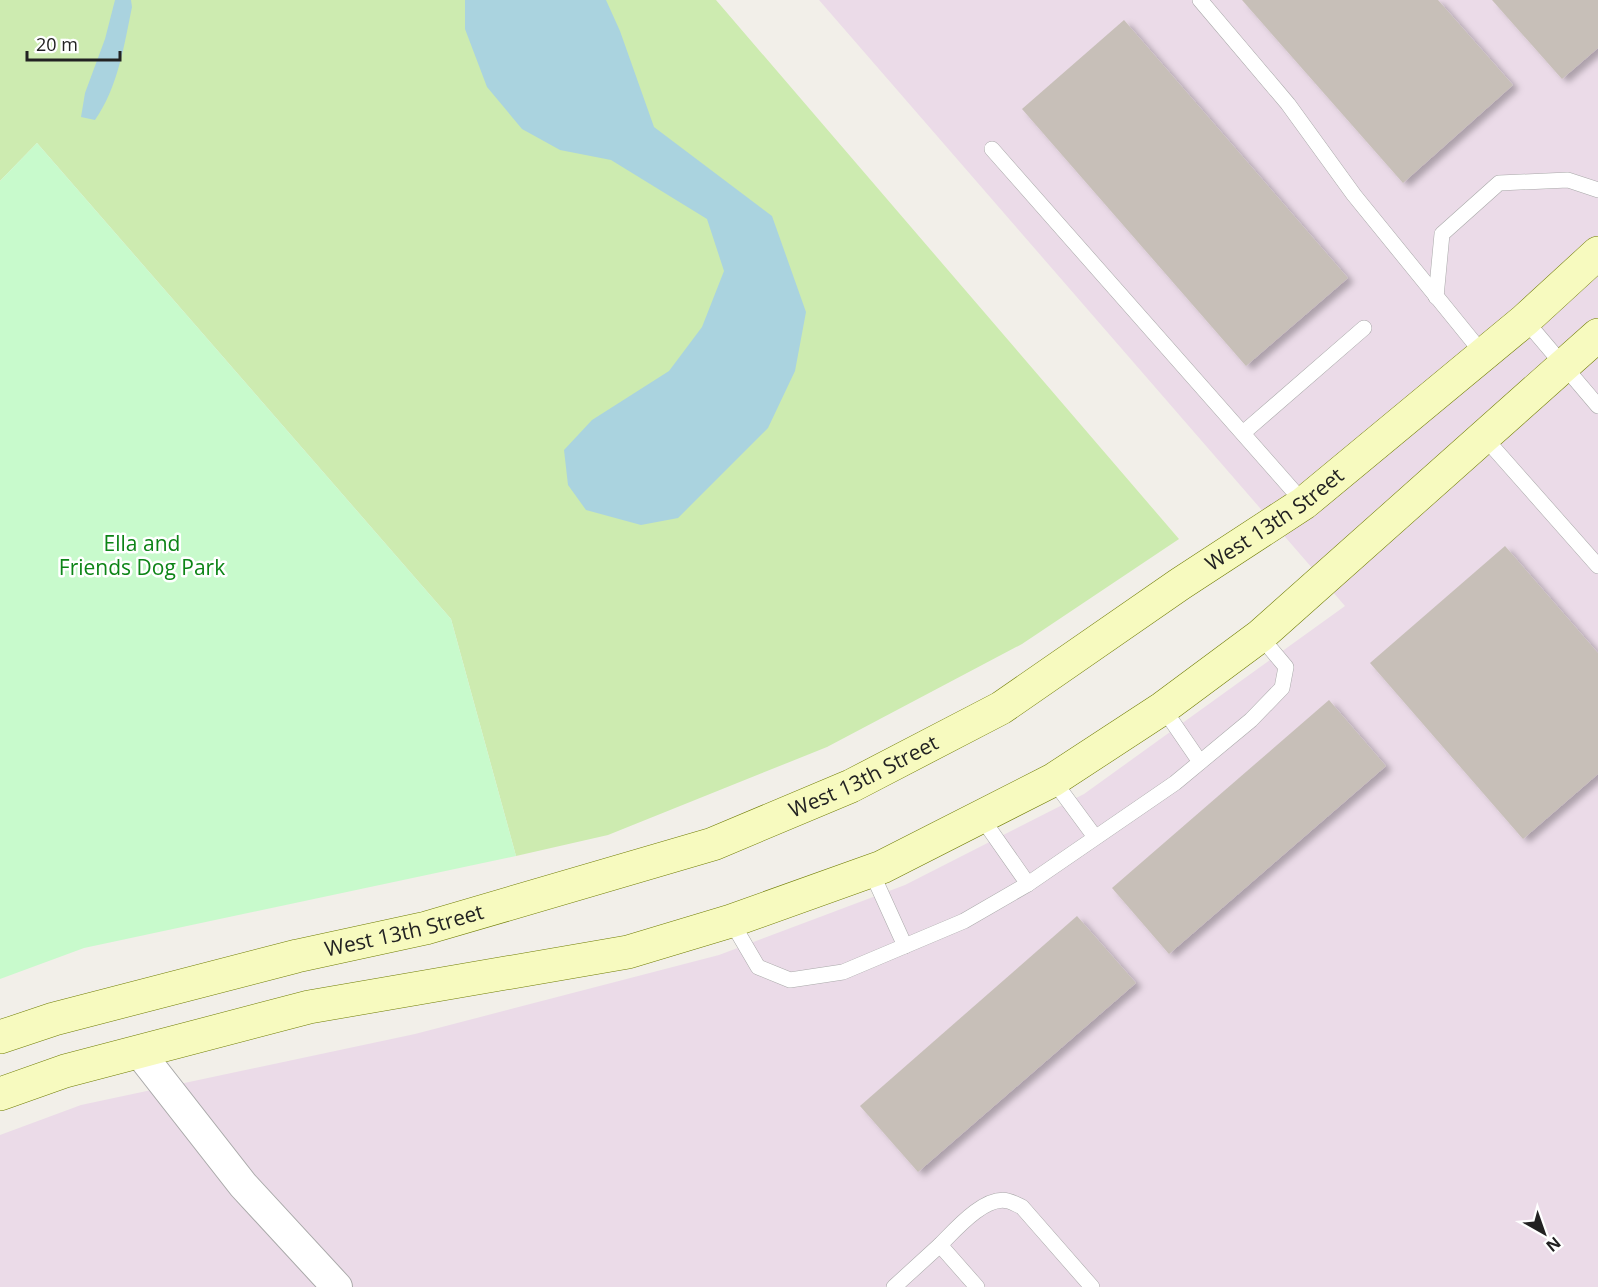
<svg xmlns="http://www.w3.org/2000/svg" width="1598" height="1287" font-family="'Open Sans',sans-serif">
	<defs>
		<filter id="shadow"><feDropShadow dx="6" dy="4" stdDeviation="3" flood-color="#0004"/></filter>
	</defs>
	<rect width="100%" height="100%" fill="#f2efe9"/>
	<polygon fill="#ebdbe8" points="819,0 1598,0 1598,1287 0,1287 0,1135 81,1105 415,1034 719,955 905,885 1084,794 1345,606"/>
	<polygon fill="#cdebb0" points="0,0 716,0 1179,539 1022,644 827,747 608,835 516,856 451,619 37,143 0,181"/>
	<polygon fill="#c8facc" points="37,143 451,619 516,856 84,948 0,979 0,181"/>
	<g fill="#aad3df">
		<path d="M115,0H131L132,7C124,46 118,87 95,120L81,117L85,93L105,39Z"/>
		<polygon points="465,0 606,0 620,31 654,127 772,216 806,312 795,371 768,428 678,518 641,525 586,510 568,485 564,450 592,420 669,371 702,327 724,271 707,219 611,160 560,150 522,129 487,87 465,29"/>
	</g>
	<g fill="#c7bfb8" filter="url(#shadow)">
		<polygon points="1242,0 1438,0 1513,85 1403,183"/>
		<polygon points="1492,0 1598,0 1598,48 1562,79"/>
		<polygon points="1124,20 1348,278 1246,366 1022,109"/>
		<polygon points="1505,546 1598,653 1598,774 1523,839 1370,663"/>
		<polygon points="1329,700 1386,766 1169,954 1112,888"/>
		<polygon points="1077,916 1136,983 918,1172 860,1106"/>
	</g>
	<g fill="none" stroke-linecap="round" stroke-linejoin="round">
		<g stroke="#a9a9a9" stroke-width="16">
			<g id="service">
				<polyline points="1200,0 1288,104 1354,195 1484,355"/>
				<polyline points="992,149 1304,503"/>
				<polyline points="1436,297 1442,234 1499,183 1568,180 1598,190"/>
				<polyline points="1525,320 1598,406"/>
				<polyline points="1243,433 1364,328"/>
				<polyline points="1484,437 1598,566"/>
				<polyline points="1163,708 1200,762"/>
				<polyline points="1053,780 1095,837"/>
				<polyline points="981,817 1028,884"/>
				<polyline points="871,871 905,946"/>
				<polyline points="731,921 758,967 790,980 843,972 964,921 1028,884 1175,783 1251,720 1282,688 1286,667 1260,636"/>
				<path d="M940,1245C955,1230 985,1195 1008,1201C1013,1202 1017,1205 1022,1207L1092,1287"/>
				<polyline points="894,1287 940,1245 977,1287"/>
			</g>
		</g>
		<g stroke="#a9a9a9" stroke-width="32">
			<polyline id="minor" points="139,1052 243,1185 337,1287"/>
		</g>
		<g stroke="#707d05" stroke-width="34">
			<g id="secondary">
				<path id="s1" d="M0,1037L54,1019L297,956L426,928L713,844L851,786L1001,708L1180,584L1304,503L1525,320L1598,253"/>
				<polyline points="0,1094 65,1071 309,1007 628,952 731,921 882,867 1053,780 1163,708 1260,636 1598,335"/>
			</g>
		</g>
		<use href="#service" stroke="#fff" stroke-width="15"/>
		<use href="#minor" stroke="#fff" stroke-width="30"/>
		<use href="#secondary" stroke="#f7fabf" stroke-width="33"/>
	</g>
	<g text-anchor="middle" stroke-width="5" stroke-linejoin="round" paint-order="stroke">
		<g font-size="21" fill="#222" stroke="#fff">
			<text dy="7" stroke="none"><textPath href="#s1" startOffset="1390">West 13th Street</textPath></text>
			<text dy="7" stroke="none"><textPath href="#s1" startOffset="904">West 13th Street</textPath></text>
			<text dy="7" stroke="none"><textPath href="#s1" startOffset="418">West 13th Street</textPath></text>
		</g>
		<g font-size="21" fill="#0c8416" stroke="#fff">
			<text x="142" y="551">Ella and<tspan x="142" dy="24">Friends Dog Park</tspan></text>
		</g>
	</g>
	<g transform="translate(1544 1233) rotate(140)" stroke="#ffffff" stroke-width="4.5" paint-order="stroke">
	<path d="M0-4.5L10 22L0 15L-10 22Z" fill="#222222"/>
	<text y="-9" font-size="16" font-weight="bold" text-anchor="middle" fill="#222222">N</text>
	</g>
	<path d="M27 51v9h93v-9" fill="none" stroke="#222222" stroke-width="3"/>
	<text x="36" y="51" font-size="18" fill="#222222" stroke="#ffffff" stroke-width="4.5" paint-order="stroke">20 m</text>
</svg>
